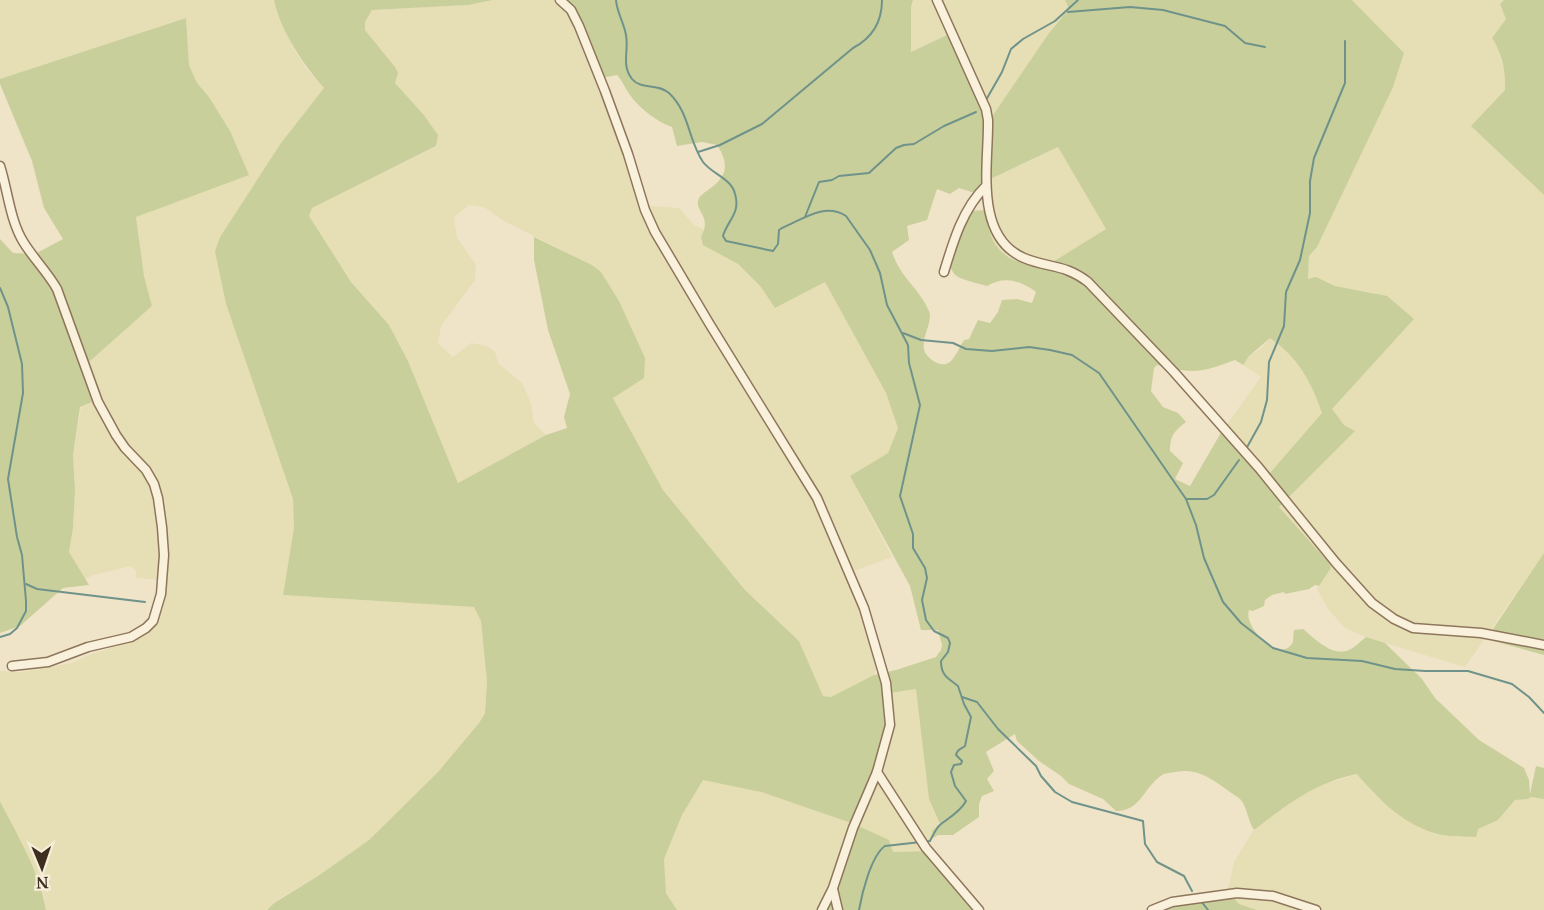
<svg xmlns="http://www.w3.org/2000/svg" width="1544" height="910" font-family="'Noto Serif',serif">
	<rect width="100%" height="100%" fill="#f0e4c8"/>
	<g fill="#e6deb5">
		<polygon points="0,0 274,0 293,47 306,68 324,88 281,143 220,237 226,304 293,499 294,528 283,595 474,607 481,621 487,682 485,712 479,723 438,772 369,840 318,876 274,902 267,910 46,910 44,895 25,852 0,801 0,671 21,672 73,663 86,656 130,642 149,631 157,616 163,580 136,578 136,571 131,566 94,575 85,579 69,552 73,528 75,490 73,455 81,407 92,402 81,369 152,306 144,276 136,217 230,131 209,97 197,83 189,65 186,18 0,79"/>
		<polygon points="493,0 562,0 577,16 644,200 651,206 679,208 694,225 705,230 701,241 738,264 761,287 775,308 825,282 886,393 898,428 888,453 850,476 892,557 851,572 878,662 874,675 831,697 823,696 799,641 745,590 663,490 613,397 620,392 601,272 592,265 504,221 484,207 469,205 454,217 457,237 476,265 475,280 441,326 438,343 453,357 471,343 487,346 495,352 498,363 522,383 531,403 534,423 546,435 458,483 408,361 389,325 351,282 308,216 312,208 437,146 423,114 395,83 397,77 395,67 365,30 365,22 372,10 468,5"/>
		<polygon points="913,0 1065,0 1069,9 1049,33 987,125 947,35 911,52 911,7"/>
		<polygon points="1352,0 1504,0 1500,4 1507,18 1492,38 1498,48 1506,79 1505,90 1472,126 1544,195 1544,553 1465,667 1371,639 1345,628 1328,609 1317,589 1331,568 1279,507 1354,431 1344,425 1331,410 1414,319 1374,293 1334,286 1327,281 1308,279 1309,256 1317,247 1404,53"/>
		<polygon points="1058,147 1106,229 1043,268 1027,265 1004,254 993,243 987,228 984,182"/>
		<polygon points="1270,338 1286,349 1313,386 1323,414 1263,482 1222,431 1261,377 1243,365 1249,356 1260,349"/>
		<polygon points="917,689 929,799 940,825 932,831 933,838 928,841 931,851 893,852 825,910 677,910 666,893 664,859 682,815 703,779 761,792 856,825 886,755 891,693"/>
		<polygon points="1358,774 1373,793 1397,814 1435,834 1475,837 1478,829 1498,820 1515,800 1528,799 1530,797 1544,799 1544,910 1257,910 1239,904 1229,893 1230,889 1228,889 1234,862 1253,831 1286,805 1315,787"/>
	</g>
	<g fill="#c9cf9b" fill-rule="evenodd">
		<path d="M274,0H493L468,5L372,10L365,22V30L395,67L398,73L395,83L423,114L438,135L436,146L312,208L309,216L351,282L389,325L408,361L458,483L546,435L567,428L564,417L570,394L548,330L534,260V237L592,265L601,272L619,301L645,358L644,378L613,398L663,490L745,590L799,641L823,696L831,697L874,675L896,670L936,657L941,650L942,645L938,630H921L910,586L850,476L888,453L898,428L886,393L825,282L775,308L761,287L738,264L703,245L701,237C712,217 696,212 698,201C699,196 704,193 708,190C727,177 730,165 717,145L702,142L677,146L672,127C657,122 639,108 630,95C625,88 623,82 617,75L601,78L562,0H913L911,7V52L947,35L978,100L987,124L1049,33L1069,9L1065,0H1352L1404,53L1393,87L1317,247L1309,256L1308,279L1316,277L1335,286L1387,296L1414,319L1332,409L1344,425L1355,431L1279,507L1329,563L1331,568L1319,586L1315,585L1309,589L1285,594L1284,592L1272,595L1265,600L1264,606L1253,611L1249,610C1243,625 1277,664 1292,644C1294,641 1293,634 1294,630L1303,629C1314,638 1330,655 1346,651C1352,650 1361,641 1366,637L1385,643L1422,679L1435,698L1479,740L1524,768L1529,780L1530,794L1536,766L1544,768V799L1531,797L1528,799L1515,800L1498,820L1478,829L1476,837C1463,836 1446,837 1434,833C1402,823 1378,799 1357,774C1314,783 1288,804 1254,830C1248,821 1247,807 1241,800C1239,797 1233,795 1230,792C1214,780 1197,767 1175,772C1171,773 1165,773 1162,775C1143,788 1141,811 1116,811L1103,799L1069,784L1061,776L1039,761L1017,741L1015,734L986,752L994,771L987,779L994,791L982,796L979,804V817L953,835H938L933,838L932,831L940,824L929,799L916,689L884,694L886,727L871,778L851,823L761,792L703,780L682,815L664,859L666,893L677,910H267L274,903L318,876L369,840L438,772L479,723L485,713L487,682L481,621L474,607L283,595L294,528L293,499L226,304L215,251L220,237L281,143L324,88C303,64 281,32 274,0ZM1058,147L1106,229L1043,268C1004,261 990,250 985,210L971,211C963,227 936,267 960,278C968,281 979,284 987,286C1005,275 1021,281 1036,292L1032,303L1017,299L1002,300L998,312L990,323L978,320L969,339L964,340C956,352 952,371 935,362C910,348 935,326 929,311C919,288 900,277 892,252L909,240L907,226L927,220L937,189L950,194L959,188L978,194L984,182ZM1270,338C1298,357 1312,383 1322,413L1263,481L1222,431L1190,486L1175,479L1183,463L1170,451C1170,436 1174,431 1186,422L1178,413L1163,407L1151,391L1154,368L1157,365C1194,374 1200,373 1235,360L1243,365L1249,356Z"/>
		<path d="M1504,0H1544V195L1471,126L1505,90C1506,72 1502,53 1492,38L1506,19L1500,4Z"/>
		<polygon points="186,18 189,65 197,83 209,97 230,131 249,175 136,217 144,276 152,306 81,369 92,402 80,407 73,455 75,490 73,528 69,552 89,585 63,588 20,626 0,633 0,239 13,253 35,254 63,239 44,208 32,161 0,84 0,79"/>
		<polygon points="1544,553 1544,655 1493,641 1487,638"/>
		<path d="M0,801C17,835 40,872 46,910H0Z"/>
		<path d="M856,825L889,840L893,852L931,851C943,876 959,892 979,910H825Z"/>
		<path d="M1230,889L1229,893L1239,904L1257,910H1149C1175,897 1202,893 1230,889Z"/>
	</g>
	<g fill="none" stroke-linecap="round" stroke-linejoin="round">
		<g stroke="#6f938a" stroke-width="2">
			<path d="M616,0C617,13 624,23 626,35C629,51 621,65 632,79C641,90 658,83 669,93C690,113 688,140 703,162C712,174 732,179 735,194C741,213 727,221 723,236L726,241L773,251L778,244L779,230L782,228C802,220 824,202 846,216L870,250L880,273L887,305L908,345L909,363L920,405L900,496L913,534V548L925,568L927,578L922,600L926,620L934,631L948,638L950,643L948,652L941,661C941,676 948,678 958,686L964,704L971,717L965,746C961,749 957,749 956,755L962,761L961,764L954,765L951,772L955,786L966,801C961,811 949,818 941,824C936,828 933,835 930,841L885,846C871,856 862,893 859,910"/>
			<polyline points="1068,12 1130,7 1163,10 1225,26 1245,43 1265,47"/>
			<polyline points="986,100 1002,72 1011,49 1023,39 1055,21 1078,0"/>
			<path d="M698,152L720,145L762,124L853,48C872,38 882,21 882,0"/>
			<polyline points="805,217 819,182 832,180 839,176 869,173 896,148 904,145 914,144 944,126 976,112"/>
			<polyline points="0,288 8,307 22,364 23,393 8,479 17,537 22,555 26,601 26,611 17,628 10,634 0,637"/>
			<polyline points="903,333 921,340 953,343 966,349 992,351 1029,347 1050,350 1072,355 1099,373 1186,499 1196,525 1204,558 1223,602 1241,623 1273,648 1307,658 1362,661 1395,669 1425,671 1468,671 1512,684 1529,697 1544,713"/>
			<polyline points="1246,449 1261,422 1267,400 1269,362 1284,326 1286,292 1300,260 1310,213 1310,181 1314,158 1345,83 1345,41"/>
			<polyline points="1186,499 1207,499 1214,495 1239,460"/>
			<polyline points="26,584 37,589 145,602"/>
			<polyline points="962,697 977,702 998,729 1036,766 1041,776 1055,792 1072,802 1143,821 1145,844 1157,862 1184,876 1192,891"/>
			<polyline points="1201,901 1208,910"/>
		</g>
		<g stroke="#8d765c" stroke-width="11">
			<g id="minor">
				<polyline points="560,0 571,10 579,26 605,91 628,154 645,210 655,232 709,323 817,498 864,608 886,683 890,725 877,772 853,828 833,888 822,910"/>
				<path d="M937,0L986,109L988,120C989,162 973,236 1024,258C1048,268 1065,264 1088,282L1174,372L1259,468L1336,563L1372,603L1394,619L1413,628L1481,633L1544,645"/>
				<path d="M0,166C8,191 10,221 24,243C34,259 48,273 57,289L98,402L116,435L125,448L146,470L154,484L158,498L162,527L164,555L161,594L153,621L146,628L131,637L88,647L48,662L12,666"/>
				<path d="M944,272C953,242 963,208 986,186"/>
				<polyline points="877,772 926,848 979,910"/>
				<polyline points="833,889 838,910"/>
				<polyline points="1152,910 1172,902 1237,893 1273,896 1316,910"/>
			</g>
		</g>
		<use href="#minor" stroke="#faf1dc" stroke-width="8"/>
	</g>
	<g transform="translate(42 868) rotate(178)" stroke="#f7eed8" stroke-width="4.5" paint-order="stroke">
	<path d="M0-4.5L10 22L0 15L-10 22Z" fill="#3d2e20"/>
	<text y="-9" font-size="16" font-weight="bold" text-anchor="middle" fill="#3d2e20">N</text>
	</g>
</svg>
